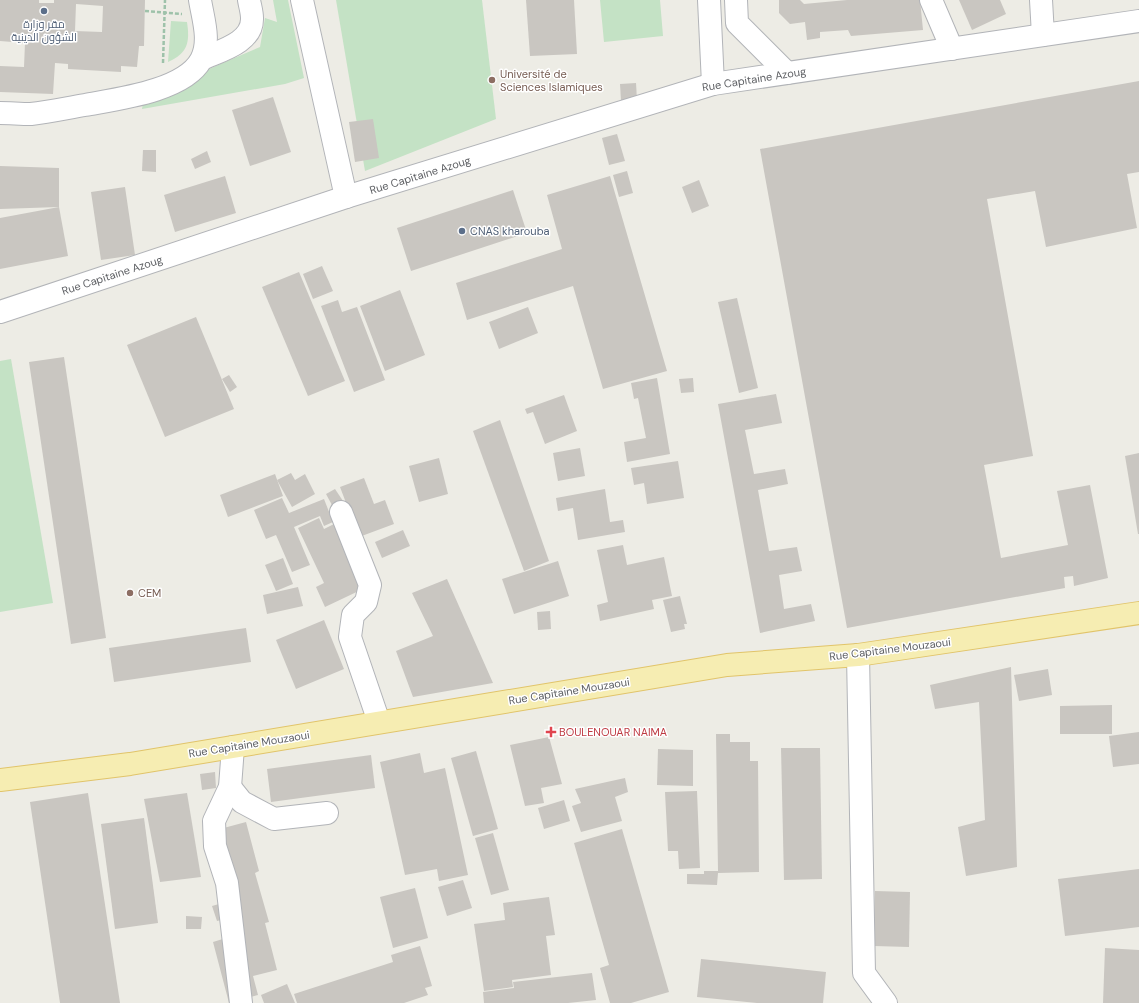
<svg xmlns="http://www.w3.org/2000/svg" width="1139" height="1003" font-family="'DM Sans',Cairo,sans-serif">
	<rect width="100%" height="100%" fill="#edece5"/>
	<g fill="#c4e2c5">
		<polygon points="273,0 288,0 304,78 285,84 142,109 144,97 154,95 218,65 260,47 265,18 277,22"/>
		<polygon points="336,0 482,0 496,119 365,171"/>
		<polygon points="600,0 660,0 663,36 604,42"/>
		<path d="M171,21L187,22C190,42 188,53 168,62Z"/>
		<polygon points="11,359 53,603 0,612 0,361"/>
	</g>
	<g fill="#c9c6c1" fill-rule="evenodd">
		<path d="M0,0H39V3H54V0H145L144,46H139L137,67L121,66V72L68,69V64L55,63L53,94L0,92V66L24,67L25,43L0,41ZM76,4L103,6L102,32L75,31Z"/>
		<polygon points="526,0 574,0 577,54 530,56"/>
		<polygon points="779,0 800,0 804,4 847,0 920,0 923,30 851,36 848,30 820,32 820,38 807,40 805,22 790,24 779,13"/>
		<polygon points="959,0 1000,0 1006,14 972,30"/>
		<polygon points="1139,81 1139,172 1127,174 1137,228 1046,247 1035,191 987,199 1033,456 984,465 1001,558 1068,545 1057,491 1090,485 1108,578 1074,586 1073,576 1064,577 1065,588 847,628 760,149"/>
		<polygon points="636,83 637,100 621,101 620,84"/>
		<polygon points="273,97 291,152 250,166 232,110"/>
		<polygon points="373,119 379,158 355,162 349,122"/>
		<polygon points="617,134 625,161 609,165 602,138"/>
		<polygon points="143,150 156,150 156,172 142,171"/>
		<polygon points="207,151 211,162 195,169 191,159"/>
		<polygon points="0,166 59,168 59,207 0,209"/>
		<polygon points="627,171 633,193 619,197 613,175"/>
		<polygon points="225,176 236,213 175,232 164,195"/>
		<polygon points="610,176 667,371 603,389 573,286 467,320 456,283 562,249 547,195"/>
		<polygon points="699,180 709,206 692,213 682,187"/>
		<polygon points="125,187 135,255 101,260 91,192"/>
		<polygon points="513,190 527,233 411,271 397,228"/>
		<polygon points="59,207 68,256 0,269 0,218"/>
		<polygon points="322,266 333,291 313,299 303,274"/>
		<polygon points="299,272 345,381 308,396 262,287"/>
		<polygon points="400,290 425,355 385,371 360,306"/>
		<polygon points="737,298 758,388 739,393 718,302"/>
		<polygon points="338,300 342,312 357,307 385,380 354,392 321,306"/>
		<polygon points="528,307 538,333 499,349 489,322"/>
		<polygon points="196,317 234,409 165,437 127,345"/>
		<polygon points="64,357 106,638 71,644 29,362"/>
		<polygon points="229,375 237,387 230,392 222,379"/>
		<polygon points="657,378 670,454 627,462 624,442 646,438 638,398 634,399 631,383"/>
		<polygon points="693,378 694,392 681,393 679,379"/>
		<polygon points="776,394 782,423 745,430 754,474 785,469 788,484 758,490 769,551 797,547 802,571 779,575 784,609 811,604 815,621 760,633 718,404"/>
		<polygon points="564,395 577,431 545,444 533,412 527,414 525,409"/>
		<polygon points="500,420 549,561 524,571 473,431"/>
		<polygon points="580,448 585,476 558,481 553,453"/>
		<polygon points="1139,453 1139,534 1138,534 1125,456"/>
		<polygon points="439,458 448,494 419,502 409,466"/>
		<polygon points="678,461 684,498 647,504 644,483 634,485 631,468"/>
		<polygon points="291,473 295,480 305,474 315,494 292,507 277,480"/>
		<polygon points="275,474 283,496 228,517 220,495"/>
		<polygon points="364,478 374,504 385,500 394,524 359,537 340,487"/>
		<polygon points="335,489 343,501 333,507 326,494"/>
		<polygon points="605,489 610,522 623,520 625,532 578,540 573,508 558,511 556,498"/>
		<polygon points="282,498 289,513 324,499 333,522 324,526 320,516 294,527 310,565 292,572 276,535 266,539 254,510"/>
		<polygon points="319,518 324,529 336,523 365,588 325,607 316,587 324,583 298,528"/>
		<polygon points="403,530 410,546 382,558 375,542"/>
		<polygon points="623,545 627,565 664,557 672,596 652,600 654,609 600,621 597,605 608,602 597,550"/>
		<polygon points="283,558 293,584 276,591 265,565"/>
		<polygon points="558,561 569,596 514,614 502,579"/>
		<polygon points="447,579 493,683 413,697 396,651 433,636 412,593"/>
		<polygon points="298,587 303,606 267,614 263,595"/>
		<polygon points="680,596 687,624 684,624 685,629 671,632 663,600"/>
		<polygon points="550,611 551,629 538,630 537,612"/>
		<polygon points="324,620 344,669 296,689 276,640"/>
		<polygon points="246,628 251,662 114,682 109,648"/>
		<polygon points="1011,667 1017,867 966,876 958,827 985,820 979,702 935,709 930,685"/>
		<polygon points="1048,669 1052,695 1019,701 1014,675"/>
		<polygon points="1112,705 1112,734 1060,734 1060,706"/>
		<polygon points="1139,732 1139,764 1113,767 1109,736"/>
		<polygon points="716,734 730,734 730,742 750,742 750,761 758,761 759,872 718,873 717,885 687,884 687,874 704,874 704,871 718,871"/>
		<polygon points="549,737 562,784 541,788 544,803 525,806 510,745"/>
		<polygon points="781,748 820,748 822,879 784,880"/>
		<polygon points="658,749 693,750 693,786 657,785"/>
		<polygon points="476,751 498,829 473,836 451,758"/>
		<polygon points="420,753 424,773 445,768 468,875 439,881 437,869 405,875 380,762"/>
		<polygon points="371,755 375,788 271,802 267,769"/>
		<polygon points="215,772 216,788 202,790 200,774"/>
		<polygon points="625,778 628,792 615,797 622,821 581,832 572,806 581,803 575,789"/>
		<polygon points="697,791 700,868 679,869 678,851 668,851 665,792"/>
		<polygon points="88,793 120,1003 60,1003 30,802"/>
		<polygon points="187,793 201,877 160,882 144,799"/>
		<polygon points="564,800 570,821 544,829 538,808"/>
		<polygon points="144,818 158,923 115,929 101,824"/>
		<polygon points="246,822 259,871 255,873 269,922 265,923 277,970 253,976 258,995 229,1003 213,942 226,938 221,920 217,921 212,906 226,902 205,833"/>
		<polygon points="622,829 669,992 631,1003 610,1003 600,968 609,965 574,843"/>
		<polygon points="493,833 509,890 491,895 475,838"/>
		<polygon points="1139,869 1139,927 1065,936 1058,879"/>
		<polygon points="463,880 472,908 447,916 438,887"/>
		<polygon points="415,888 428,938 393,948 380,897"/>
		<polygon points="875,891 910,892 909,947 874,946"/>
		<polygon points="549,897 555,935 546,936 551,975 512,980 513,987 484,991 474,924 505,920 503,903"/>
		<polygon points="186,916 202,917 201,929 186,929"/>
		<polygon points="420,946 432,986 425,988 428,995 404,1003 297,1003 294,994 393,962 391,955"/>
		<polygon points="1105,948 1139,950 1139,1003 1103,1003"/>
		<polygon points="701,959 826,972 823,1003 757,1003 697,997"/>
		<polygon points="592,973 596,1000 568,1003 484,1003 483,992 514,988 513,982"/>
		<polygon points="287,984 295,1003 264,1003 261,995"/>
	</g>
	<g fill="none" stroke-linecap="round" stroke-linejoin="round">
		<g stroke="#b2b4b8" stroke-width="24">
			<g id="minor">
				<polyline points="302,0 346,197"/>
				<polyline points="709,0 713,84"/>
				<polyline points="736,0 737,23 787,73"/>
				<polyline points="931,0 952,49"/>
				<polyline points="1041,0 1043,35"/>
				<path d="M202,59C219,51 253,43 252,18C252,12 250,6 249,0"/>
				<path d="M0,113C10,113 20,114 31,114C49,112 67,108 85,105C117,99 184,91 201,60C211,41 203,19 200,0"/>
				<polyline points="0,312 346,197 713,84 1139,21"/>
				<polyline points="341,512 370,585 366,602 353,615 350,637 379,722"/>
				<polyline points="858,655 864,973 886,1003"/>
				<polyline points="233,747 230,787 214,821 215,846 227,883 241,1003"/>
				<polyline points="230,787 242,802 274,819 327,813"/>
			</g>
		</g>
		<g stroke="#e1c46a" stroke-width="24">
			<polyline id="major" points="0,780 130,764 727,665 858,655 1139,613"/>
		</g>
		<g stroke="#9ec2aa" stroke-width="2.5" stroke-dasharray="4 2" stroke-linecap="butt">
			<polyline points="145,11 182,14"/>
			<polyline points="163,63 165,0"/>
		</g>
		<use href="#minor" stroke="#fff" stroke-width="22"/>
		<use href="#major" stroke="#f6edb2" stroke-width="22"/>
	</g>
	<g fill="#5c6f8a" stroke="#fff" stroke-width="1.5">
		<circle cx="44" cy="11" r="4"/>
		<circle cx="462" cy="231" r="4"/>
	</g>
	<g fill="#8d6e63" stroke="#fff" stroke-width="1.5">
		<circle cx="492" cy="80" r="4"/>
		<circle cx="130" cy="593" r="4"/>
	</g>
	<path fill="#e0444e" stroke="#fff" stroke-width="1.5" d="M549 726h4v4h4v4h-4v4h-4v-4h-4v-4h4z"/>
	<g text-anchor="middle" stroke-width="3" stroke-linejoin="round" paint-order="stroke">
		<g font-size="11" fill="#4e5e75" stroke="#fff">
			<text x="44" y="28">مقر وزارة<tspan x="44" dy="13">الشؤون الدينية</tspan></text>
			<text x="470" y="235" text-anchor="start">CNAS kharouba</text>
		</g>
		<g font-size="11" fill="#785e54" stroke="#fff" text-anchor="start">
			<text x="500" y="78">Université de<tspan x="500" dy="13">Sciences Islamiques</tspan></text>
			<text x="138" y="597">CEM</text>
		</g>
		<g font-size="11" fill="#5d5f63" stroke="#fff">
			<text transform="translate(754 79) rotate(-9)" y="4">Rue Capitaine Azoug</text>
			<text transform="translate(420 175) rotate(-17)" y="4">Rue Capitaine Azoug</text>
			<text transform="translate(112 275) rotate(-18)" y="4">Rue Capitaine Azoug</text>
			<text transform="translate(890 649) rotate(-7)" y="4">Rue Capitaine Mouzaoui</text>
			<text transform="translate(569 691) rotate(-9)" y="4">Rue Capitaine Mouzaoui</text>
			<text transform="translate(249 744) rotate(-9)" y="4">Rue Capitaine Mouzaoui</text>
		</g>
		<g font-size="11" fill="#be3a42" stroke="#fff" text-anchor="start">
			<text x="559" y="736">BOULENOUAR NAIMA</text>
		</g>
	</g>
</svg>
